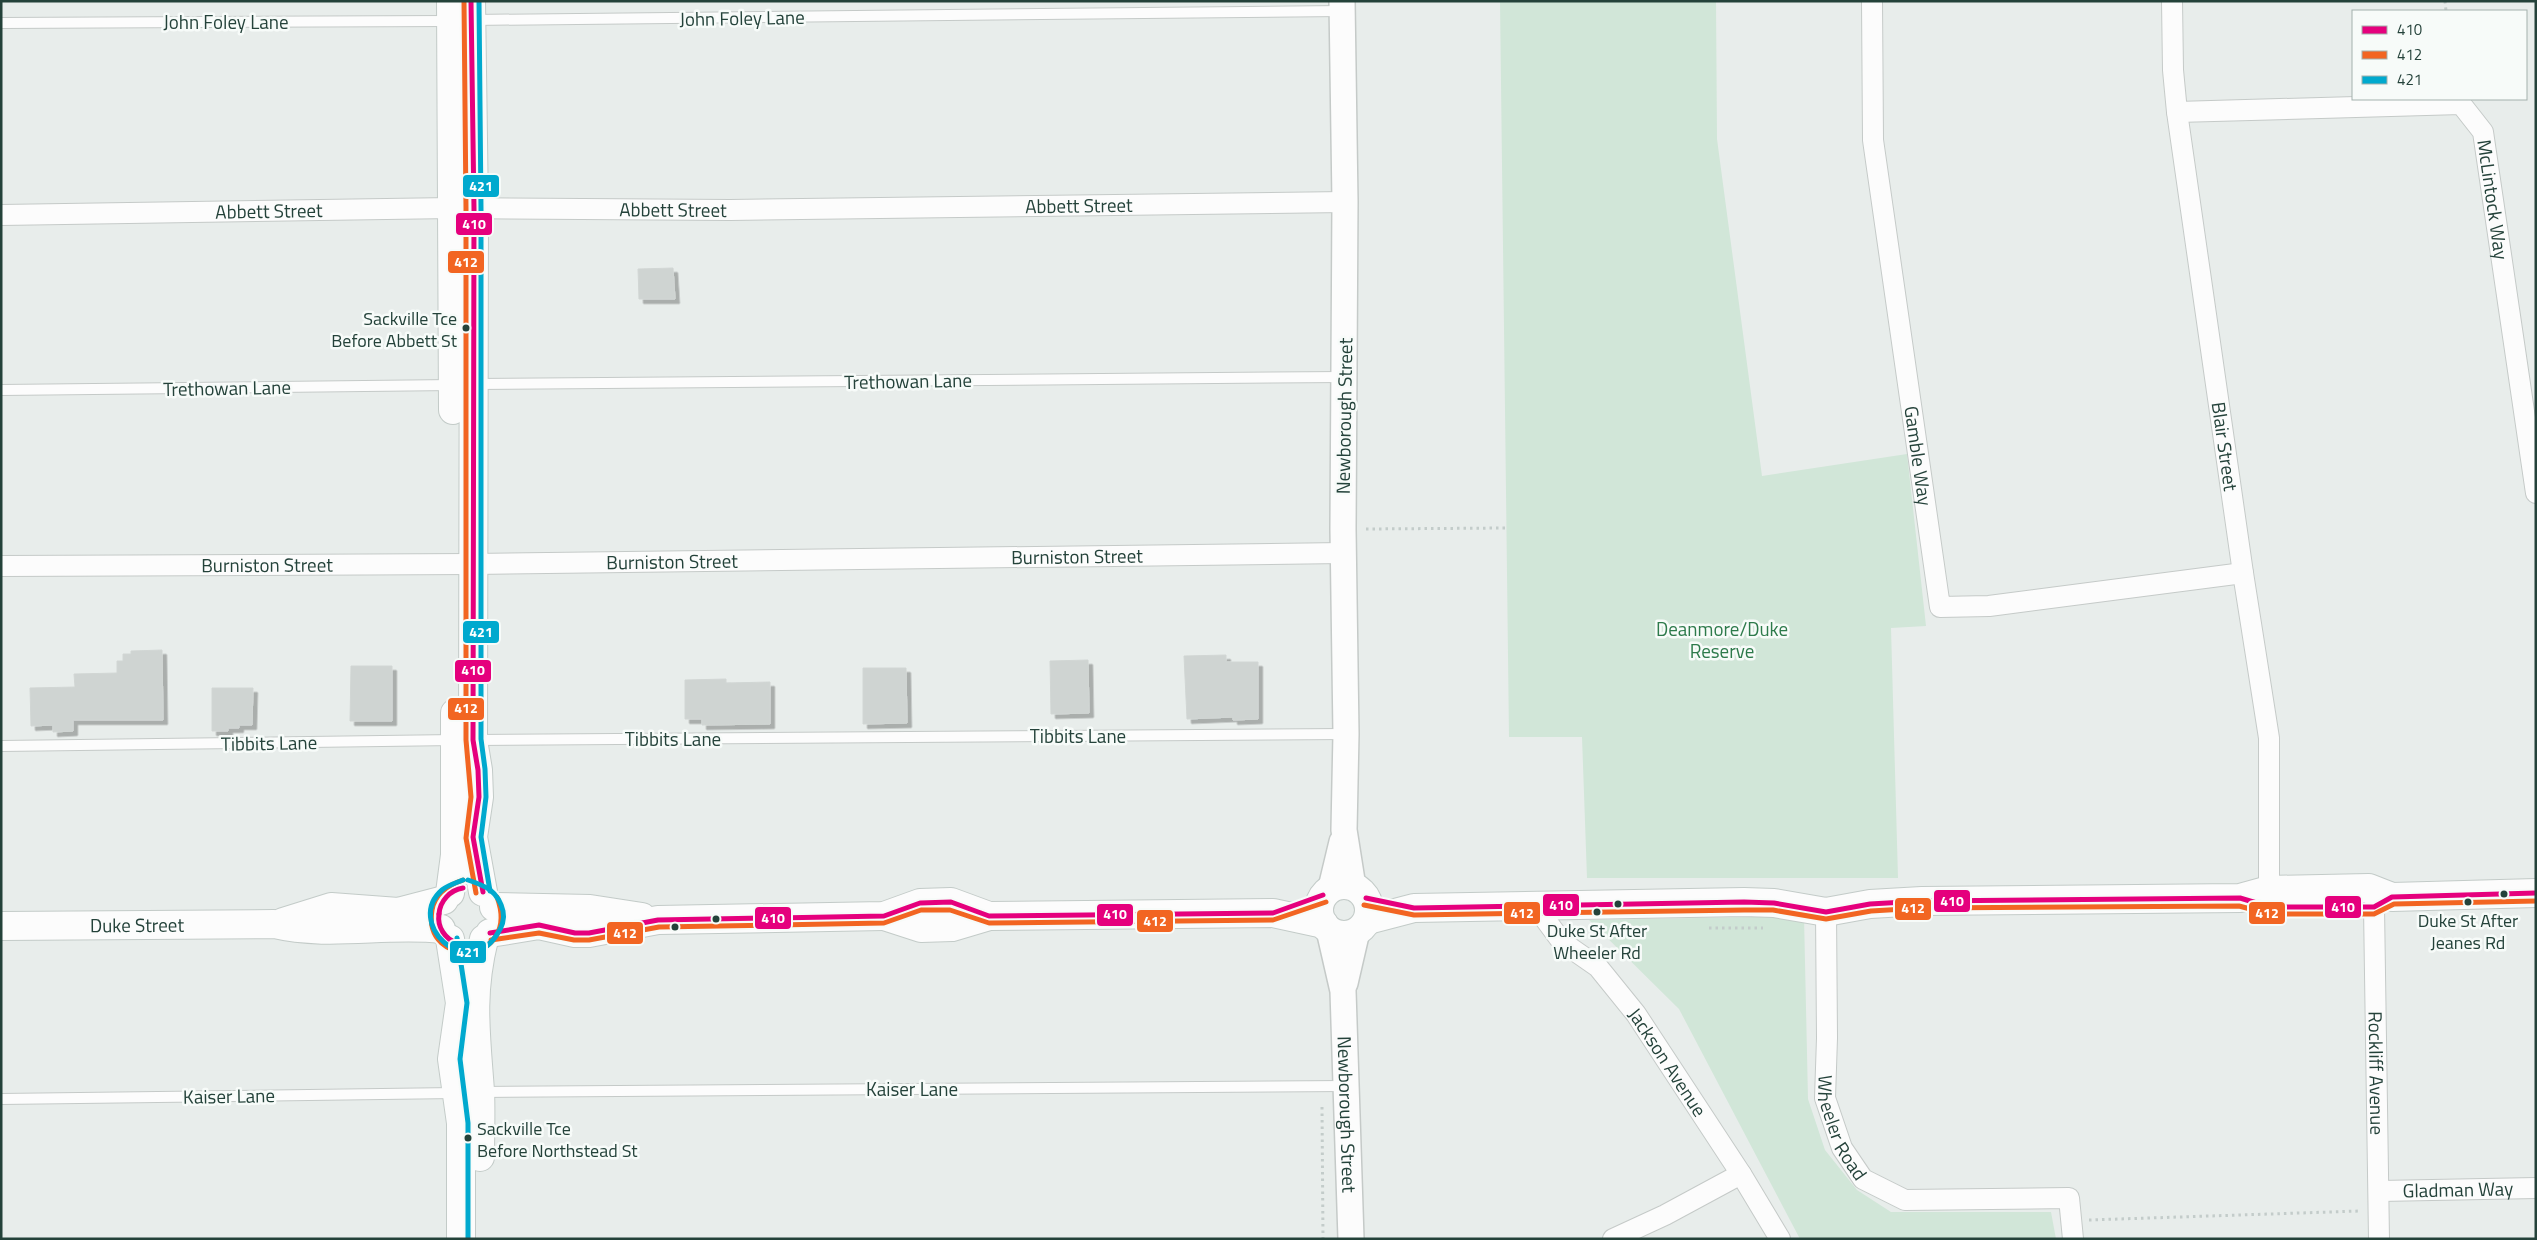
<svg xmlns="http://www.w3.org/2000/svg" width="2537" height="1240" font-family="'Titillium Web',sans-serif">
	<defs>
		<filter id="shadow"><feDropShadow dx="4.5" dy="4.5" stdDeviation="0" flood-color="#0004"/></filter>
	</defs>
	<rect width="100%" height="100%" fill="#e8edeb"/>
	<g fill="#d1e6d8">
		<polygon points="1500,1 1716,1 1717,139 1762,476 1907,454 1926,626 1891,628 1898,878 1587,878 1582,737 1509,737"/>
		<polygon points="1804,916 1808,1099 1825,1150 1857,1190 1891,1212 2051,1212 2056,1239 1800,1239 1679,1009 1589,920"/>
	</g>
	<g fill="#cfd4d2" stroke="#d1d6d4" filter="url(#shadow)">
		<polygon points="673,268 675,299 639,299 638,269"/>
		<polygon points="162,650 163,720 73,720 73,731 53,732 53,725 31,726 30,688 75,687 74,674 117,673 117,661 123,661 123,654 131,654 131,651"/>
		<polygon points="1226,655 1226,662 1258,662 1258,719 1233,720 1233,717 1187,719 1184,656"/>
		<polygon points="1088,660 1089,713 1051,714 1050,661"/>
		<polygon points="351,666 392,666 392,721 350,721"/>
		<polygon points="863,668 906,668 907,723 863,724"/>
		<polygon points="726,679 726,683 770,682 770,724 702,725 702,719 685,719 685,680"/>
		<polygon points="212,688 253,688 252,725 239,725 239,728 228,728 228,731 212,731"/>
	</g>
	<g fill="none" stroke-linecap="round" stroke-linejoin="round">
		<g stroke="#c5cac8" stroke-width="12">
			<g id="service">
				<polyline points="473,20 1341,11"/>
				<polyline points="1,23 450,21"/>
				<polyline points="476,384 1344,377"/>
				<polyline points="1,390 453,385"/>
				<polyline points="475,740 1345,734"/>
				<polyline points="1,746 455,740"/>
				<polyline points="481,1092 1345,1086"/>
				<polyline points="1,1099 455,1093"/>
			</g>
		</g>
		<g stroke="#c5cac8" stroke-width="22">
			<g id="minor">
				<path id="s1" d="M1872,1L1873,140L1940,607L1989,606L2243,573"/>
				<path id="s2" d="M2172,1L2173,70L2177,112L2243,573L2269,738V890"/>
				<path id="s3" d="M2177,112L2461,104L2483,132L2536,493"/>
				<path id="s4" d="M1,215L452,208L730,210L1345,202"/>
				<path id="s5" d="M1,566L473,564L1343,553"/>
				<path id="s6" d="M1534,904L1562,942L1598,967L1636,1014L1741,1174L1780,1239"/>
				<path id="s7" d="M2374,907L2379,1239"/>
				<path id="s8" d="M1826,912L1827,1038L1825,1098L1842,1148L1863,1179L1905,1200L2069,1198L2073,1239"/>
				<path id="s9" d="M2380,1191L2536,1188"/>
				<polyline points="1613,1239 1665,1215 1741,1174"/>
			</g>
		</g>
		<g stroke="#c5cac8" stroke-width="28">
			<g id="tertiary">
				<polyline points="1342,1 1345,202 1343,529 1346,734 1344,830 1353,887"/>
				<polyline points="1331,888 1342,842"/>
				<path id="s10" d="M1329,930L1343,991L1351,1239"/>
				<polyline points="1345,983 1357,931"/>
			</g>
		</g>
		<g stroke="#c3cbc8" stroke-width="30">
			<g id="secondary">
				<polyline points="451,1 453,410"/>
				<polyline points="471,1 474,209 473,740 478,770 479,797 473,837 483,892"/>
				<circle cx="1344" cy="910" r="25"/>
				<polyline points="450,893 455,855 455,713"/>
				<polyline points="494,907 590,909 642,917"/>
				<polyline points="884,916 921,928 952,927 989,916 1273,913 1324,924"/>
				<polyline points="1368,920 1414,908 1744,902 1774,903 1826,912 1870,904 1922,901 2240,898 2269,890 2369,888 2392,897 2536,893"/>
				<polyline points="283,922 331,907 398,912 444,900"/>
				<path id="s11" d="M1,926L274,924C329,937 386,923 441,929"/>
				<polyline points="490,933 539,925 575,933 589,933 658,920 884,916 920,903 951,902 989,916"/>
				<polyline points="450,939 460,1003 452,1059 461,1123 461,1239"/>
				<path d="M480,1157C480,1135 481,1113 480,1091C476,1035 470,995 484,939"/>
			</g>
		</g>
		<g stroke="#c3ccca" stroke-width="3" stroke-dasharray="2.5 4" stroke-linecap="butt">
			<polyline points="2445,1 2446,11"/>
			<polyline points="1366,529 1506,528"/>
			<polyline points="1709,928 1763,928"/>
			<polyline points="1322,1107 1323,1239"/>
			<polyline points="2089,1220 2360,1211"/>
		</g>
		<use href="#service" stroke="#fcfcfc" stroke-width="10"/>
		<use href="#minor" stroke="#fcfcfc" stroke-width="20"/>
		<use href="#tertiary" stroke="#fcfcfc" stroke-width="25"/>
		<use href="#secondary" stroke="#fcfcfc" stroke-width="28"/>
		<g stroke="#f7fbf9" stroke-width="9">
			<g id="bus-1">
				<polyline points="471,1 474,209 473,740 478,770 479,797 473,837 483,892"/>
				<polyline points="1366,898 1414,908 1744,902 1774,903 1826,912 1870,904 1922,901 2240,898 2270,907 2374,907 2392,897 2536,893"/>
				<path d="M439,914C437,927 445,939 457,943"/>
				<path d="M439,914C440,901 450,890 463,888"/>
				<polyline points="490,933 539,925 575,933 589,933 658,920 884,916 920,903 951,902 989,916 1273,913 1323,895"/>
			</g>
		</g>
		<g stroke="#f7fbf9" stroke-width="9">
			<g id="bus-2">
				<polyline points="464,1 466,209 466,740 471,797 466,838 476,893"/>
				<path d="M463,880C448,885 435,893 432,910C422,970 522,965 497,897"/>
				<polyline points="1364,905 1414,915 1744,910 1773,910 1826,919 1871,911 1922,908 2239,906 2269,914 2374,914 2394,904 2536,901"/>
				<polyline points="491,940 539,933 574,940 589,940 659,927 884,923 921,910 950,910 989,923 1273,920 1326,902"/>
			</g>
		</g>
		<g stroke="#f7fbf9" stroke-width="9">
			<g id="bus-3">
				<polyline points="479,1 481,209 481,739 485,769 486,797 481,837 490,891"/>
				<path d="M463,880C456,883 448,885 442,890C405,922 465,981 496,936C501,929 505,920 503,911C498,891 486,886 468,880"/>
				<polyline points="457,938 467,1003 460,1059 468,1123 468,1239"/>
			</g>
		</g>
		<use href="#bus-1" stroke="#e5007d" stroke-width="5"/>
		<use href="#bus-2" stroke="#f26522" stroke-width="5"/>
		<use href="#bus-3" stroke="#00a9ce" stroke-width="5"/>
	</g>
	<g fill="#24423a" stroke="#f7fbf9" stroke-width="2">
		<circle cx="466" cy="328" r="4.5"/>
		<circle cx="2504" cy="894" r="4.5"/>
		<circle cx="2468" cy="902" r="4.5"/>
		<circle cx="1618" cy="904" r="4.5"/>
		<circle cx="1597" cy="912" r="4.5"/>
		<circle cx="716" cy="919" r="4.5"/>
		<circle cx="675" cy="927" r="4.5"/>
		<circle cx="468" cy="1138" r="4.5"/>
	</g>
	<g text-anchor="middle" stroke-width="5" stroke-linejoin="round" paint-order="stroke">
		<g font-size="18" fill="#24423a" stroke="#f7fbf9">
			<text x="457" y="325" text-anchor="end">Sackville Tce<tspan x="457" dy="22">Before Abbett St</tspan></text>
			<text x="2468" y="927">Duke St After<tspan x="2468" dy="22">Jeanes Rd</tspan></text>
			<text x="1597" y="937">Duke St After<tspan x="1597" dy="22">Wheeler Rd</tspan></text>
			<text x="477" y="1135" text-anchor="start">Sackville Tce<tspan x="477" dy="22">Before Northstead St</tspan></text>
		</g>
		<g font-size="19" fill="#24423a" stroke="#f7fbf9">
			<text transform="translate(742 18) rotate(-1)" y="7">John Foley Lane</text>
			<text x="226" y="29">John Foley Lane</text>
			<text dy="7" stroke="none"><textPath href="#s3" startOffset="388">McLintock Way</textPath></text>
			<text dy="7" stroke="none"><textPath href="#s4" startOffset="1078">Abbett Street</textPath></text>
			<text dy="7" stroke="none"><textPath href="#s4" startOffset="672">Abbett Street</textPath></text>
			<text dy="7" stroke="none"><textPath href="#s4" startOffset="268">Abbett Street</textPath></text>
			<text transform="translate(908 381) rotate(-1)" y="7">Trethowan Lane</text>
			<text transform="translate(227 388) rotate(-1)" y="7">Trethowan Lane</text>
			<text transform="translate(1344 416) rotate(-89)" y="7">Newborough Street</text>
			<text dy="7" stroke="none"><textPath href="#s2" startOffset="449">Blair Street</textPath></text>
			<text dy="7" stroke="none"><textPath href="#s1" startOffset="458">Gamble Way</textPath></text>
			<text dy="7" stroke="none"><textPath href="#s5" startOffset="1076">Burniston Street</textPath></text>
			<text dy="7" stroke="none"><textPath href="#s5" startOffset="671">Burniston Street</textPath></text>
			<text dy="7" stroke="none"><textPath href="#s5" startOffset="266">Burniston Street</textPath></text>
			<text x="1078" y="743">Tibbits Lane</text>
			<text x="673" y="746">Tibbits Lane</text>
			<text transform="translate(269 743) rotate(-1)" y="7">Tibbits Lane</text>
			<text dy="7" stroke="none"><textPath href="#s11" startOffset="136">Duke Street</textPath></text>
			<text dy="7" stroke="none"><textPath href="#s6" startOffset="209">Jackson Avenue</textPath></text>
			<text dy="7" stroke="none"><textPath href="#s7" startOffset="166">Rockliff Avenue</textPath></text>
			<text x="912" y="1096">Kaiser Lane</text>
			<text transform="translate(229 1096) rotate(-1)" y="7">Kaiser Lane</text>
			<text dy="7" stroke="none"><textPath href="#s10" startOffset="186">Newborough Street</textPath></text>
			<text dy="7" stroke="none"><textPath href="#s8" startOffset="219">Wheeler Road</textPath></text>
			<text dy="7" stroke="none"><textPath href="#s9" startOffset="78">Gladman Way</textPath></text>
		</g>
		<g font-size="19" fill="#2d7a4b" stroke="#f7fbf9">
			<text x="1722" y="636">Deanmore/Duke<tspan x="1722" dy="22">Reserve</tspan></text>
		</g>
	</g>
	<g stroke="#f7fbf9" stroke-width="2">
		<rect x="462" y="174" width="38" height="24" rx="5" fill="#00a9ce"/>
		<rect x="455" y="212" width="38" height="24" rx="5" fill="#e5007d"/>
		<rect x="447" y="250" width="38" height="24" rx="5" fill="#f26522"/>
		<rect x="462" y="620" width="38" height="24" rx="5" fill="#00a9ce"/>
		<rect x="454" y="659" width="38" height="24" rx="5" fill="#e5007d"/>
		<rect x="447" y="697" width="38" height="24" rx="5" fill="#f26522"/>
		<rect x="1933" y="889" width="38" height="24" rx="5" fill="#e5007d"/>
		<rect x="1542" y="893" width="38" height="24" rx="5" fill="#e5007d"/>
		<rect x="2324" y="895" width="38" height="24" rx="5" fill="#e5007d"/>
		<rect x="1894" y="897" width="38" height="24" rx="5" fill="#f26522"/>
		<rect x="1503" y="901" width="38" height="24" rx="5" fill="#f26522"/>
		<rect x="2248" y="901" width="38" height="24" rx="5" fill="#f26522"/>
		<rect x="1096" y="903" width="38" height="24" rx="5" fill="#e5007d"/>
		<rect x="754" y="906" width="38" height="24" rx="5" fill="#e5007d"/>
		<rect x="1136" y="909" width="38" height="24" rx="5" fill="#f26522"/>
		<rect x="606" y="921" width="38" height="24" rx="5" fill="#f26522"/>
		<rect x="449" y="940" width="38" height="24" rx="5" fill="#00a9ce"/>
	</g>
	<g font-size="14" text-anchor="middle" font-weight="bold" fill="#fff">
		<text x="481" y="191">421</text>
		<text x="474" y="229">410</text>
		<text x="466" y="267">412</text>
		<text x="481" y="637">421</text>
		<text x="473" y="675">410</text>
		<text x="466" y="713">412</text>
		<text x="1952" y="906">410</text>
		<text x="1561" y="910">410</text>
		<text x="2343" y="912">410</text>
		<text x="1913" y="913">412</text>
		<text x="1522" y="918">412</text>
		<text x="2267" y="918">412</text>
		<text x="1115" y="919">410</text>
		<text x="773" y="923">410</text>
		<text x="1155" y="926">412</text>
		<text x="625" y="938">412</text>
		<text x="468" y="957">421</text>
	</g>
	<rect width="2537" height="1240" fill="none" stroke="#24423a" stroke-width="5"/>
	<rect x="2352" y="10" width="175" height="90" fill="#f7fbf9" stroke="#a3b1ad"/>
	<rect x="2362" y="26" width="25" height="8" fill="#e5007d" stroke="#a3b1ad"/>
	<text x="2397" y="35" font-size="15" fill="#24423a">410</text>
	<rect x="2362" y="51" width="25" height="8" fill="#f26522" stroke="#a3b1ad"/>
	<text x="2397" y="60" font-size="15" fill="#24423a">412</text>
	<rect x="2362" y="76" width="25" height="8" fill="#00a9ce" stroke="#a3b1ad"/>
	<text x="2397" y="85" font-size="15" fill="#24423a">421</text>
</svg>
